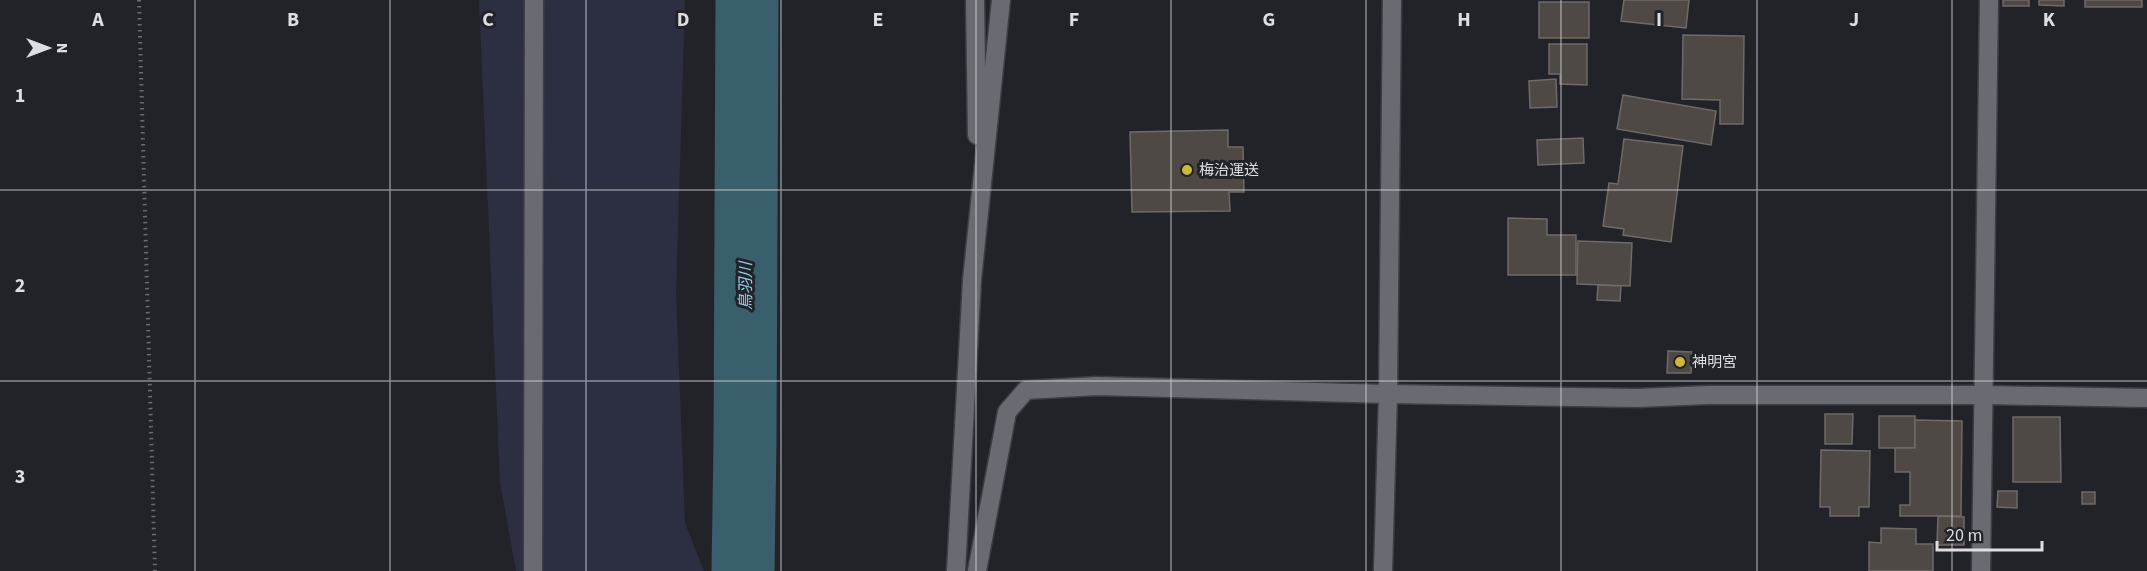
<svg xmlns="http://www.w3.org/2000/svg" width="2147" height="571" font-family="'Source Sans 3','Noto Sans JP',sans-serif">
	<rect width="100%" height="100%" fill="#222329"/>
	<polygon fill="#2c2f41" points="479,0 685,0 676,294 685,523 704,571 516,571 500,482"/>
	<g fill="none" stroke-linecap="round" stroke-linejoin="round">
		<polyline stroke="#3a5f6c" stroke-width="63" points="743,571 745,443 747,0"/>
	</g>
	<g fill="#4f4945" stroke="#706a65" stroke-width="1.5">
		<polygon points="1624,0 1689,0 1686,28 1621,21"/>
		<rect x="2003" y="0" width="26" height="6"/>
		<polygon points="2039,0 2064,0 2064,6 2039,5"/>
		<rect x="2085" y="0" width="57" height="7"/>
		<rect x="1539" y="2" width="50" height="36"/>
		<polygon points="1683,35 1744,36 1743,124 1720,124 1720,100 1682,99"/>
		<polygon points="1549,44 1587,44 1587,85 1560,84 1560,74 1549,74"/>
		<polygon points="1556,79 1557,107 1530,108 1529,81"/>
		<polygon points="1623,95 1716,111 1711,145 1617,129"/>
		<polygon points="1228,130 1228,147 1243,147 1244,192 1229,192 1230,211 1132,212 1130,132"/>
		<polygon points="1583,138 1584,163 1538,165 1537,140"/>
		<polygon points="1624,139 1683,146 1671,242 1623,235 1624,229 1603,226 1609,183 1618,184"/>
		<polygon points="1508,218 1547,219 1547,235 1576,235 1576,275 1508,275"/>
		<polygon points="1578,241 1632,243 1630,286 1577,284"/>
		<polygon points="1598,285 1621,286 1620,301 1597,300"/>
		<polygon points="1668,351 1692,352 1691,373 1667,373"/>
		<polygon points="1825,414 1853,414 1852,444 1825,444"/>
		<rect x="1879" y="416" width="36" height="32"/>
		<polygon points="2013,417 2060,417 2061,482 2013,482"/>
		<polygon points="1915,420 1962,421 1961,516 1900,516 1900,505 1910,505 1910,472 1895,472 1895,448 1915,448"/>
		<polygon points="1821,450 1870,451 1869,507 1859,507 1859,516 1830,516 1830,507 1820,507"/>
		<polygon points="1998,491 2017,491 2017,508 1997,507"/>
		<rect x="2082" y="492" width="13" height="12"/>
		<polygon points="1938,516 1964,517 1964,545 1937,545"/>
		<polygon points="1881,528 1916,529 1916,544 1933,544 1933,571 1869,571 1869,542 1881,543"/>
	</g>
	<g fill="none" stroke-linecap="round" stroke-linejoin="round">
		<g stroke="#3d3e43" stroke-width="21">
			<g id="street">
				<polyline points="975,0 977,135"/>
				<polyline points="533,571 534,0"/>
				<polyline points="956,571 972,280 1001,0"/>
				<polyline points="977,571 1007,412 1026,390 1097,386 1388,394 1638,398 1708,395 1985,395 2147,398"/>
				<polyline points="1383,571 1388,394 1392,0"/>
				<polyline points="1981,571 1989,0"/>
			</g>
		</g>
		<polyline stroke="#6b6c72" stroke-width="4" stroke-dasharray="1.5 4.5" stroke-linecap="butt" points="139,0 155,571"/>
		<use href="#street" stroke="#6a6b72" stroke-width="18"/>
	</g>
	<path fill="none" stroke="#dddee2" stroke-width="1.5" stroke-opacity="0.55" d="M195,0V571M390,0V571M586,0V571M781,0V571M976,0V571M1171,0V571M1366,0V571M1561,0V571M1757,0V571M1952,0V571M0,190H2147M0,381H2147"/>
	<g fill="#ceb837" stroke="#222329" stroke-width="2">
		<circle cx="1187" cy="170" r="6"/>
		<circle cx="1680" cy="362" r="6"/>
	</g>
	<g text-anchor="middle" stroke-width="6" stroke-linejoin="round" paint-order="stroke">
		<g font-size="15" fill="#dddee2" stroke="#222329" text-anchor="start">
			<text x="1199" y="175">梅治運送</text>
			<text x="1692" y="367">神明宮</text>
		</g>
		<g font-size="16" font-style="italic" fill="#90d5ee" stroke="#222329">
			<text transform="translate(745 286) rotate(-90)" y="6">鳥羽川</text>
		</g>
	</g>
	<g font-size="20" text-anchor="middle" font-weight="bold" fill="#dddee2" stroke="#222329" stroke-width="6" stroke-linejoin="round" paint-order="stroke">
		<text x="98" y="26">A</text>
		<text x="293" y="26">B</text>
		<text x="488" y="26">C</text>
		<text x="683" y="26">D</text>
		<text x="878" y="26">E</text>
		<text x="1074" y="26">F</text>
		<text x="1269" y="26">G</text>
		<text x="1464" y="26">H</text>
		<text x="1659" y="26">I</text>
		<text x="1854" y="26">J</text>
		<text x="2049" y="26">K</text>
		<text x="20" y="102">1</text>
		<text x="20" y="292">2</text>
		<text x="20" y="483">3</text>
	</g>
	<g transform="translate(48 48) rotate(90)" stroke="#222329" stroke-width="4.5" paint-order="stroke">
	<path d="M0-4.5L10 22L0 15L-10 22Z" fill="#dddee2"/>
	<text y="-9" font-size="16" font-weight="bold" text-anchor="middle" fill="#dddee2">N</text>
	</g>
	<path d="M1937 541v9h105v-9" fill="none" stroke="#dddee2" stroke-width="3"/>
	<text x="1946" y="541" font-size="18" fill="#dddee2" stroke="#222329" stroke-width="4.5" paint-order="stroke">20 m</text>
</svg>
